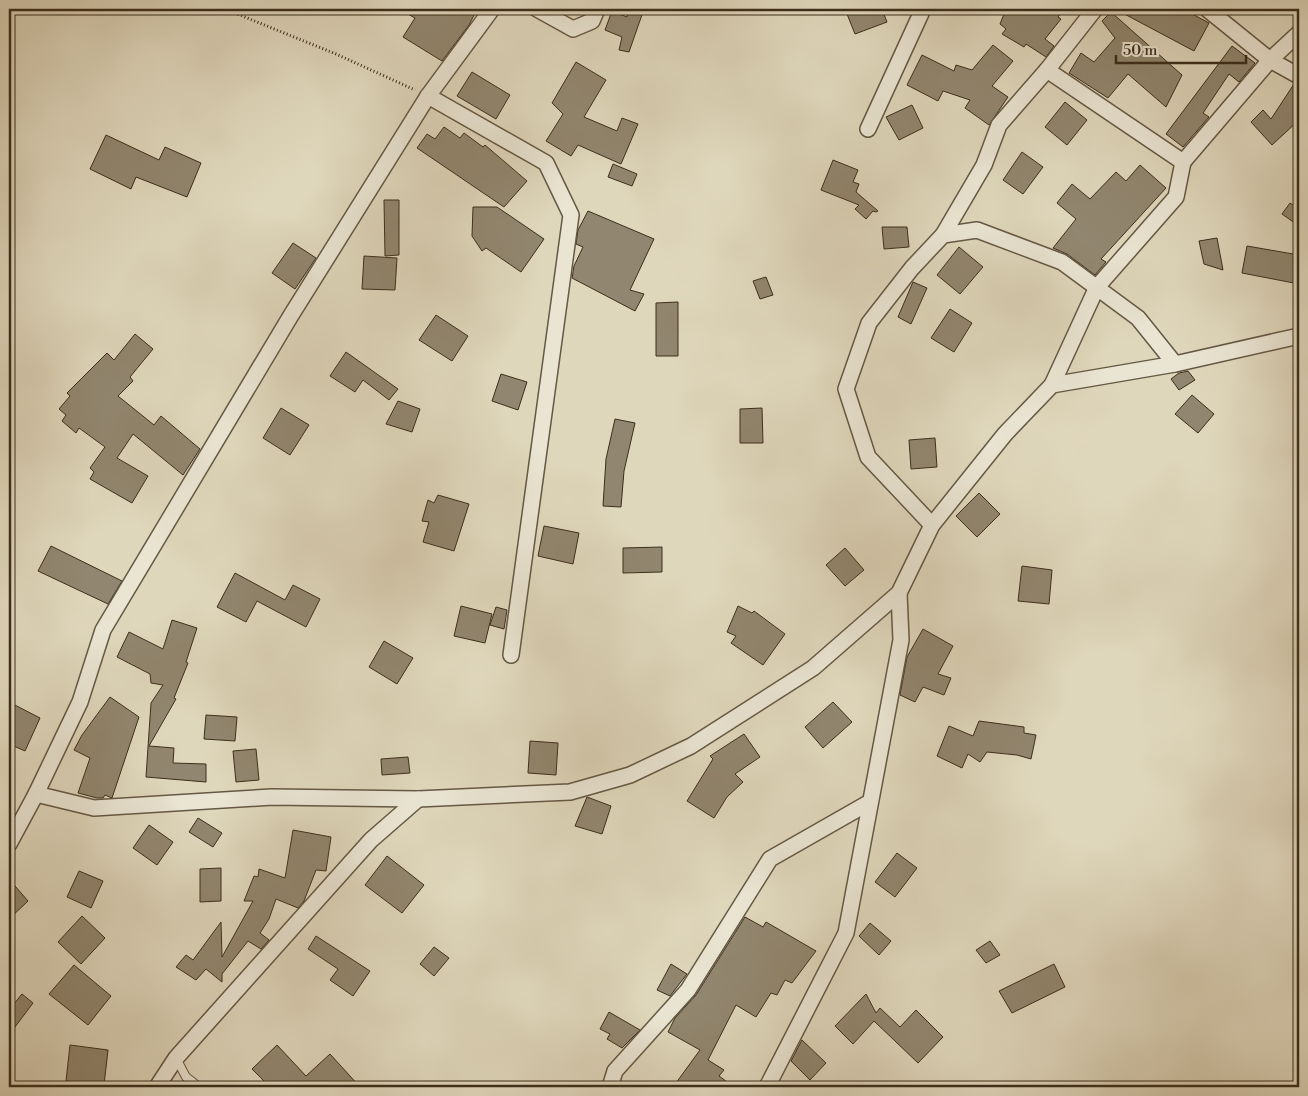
<svg xmlns="http://www.w3.org/2000/svg" width="1308" height="1096" font-family="'Libre Bodoni',serif">
	<rect width="100%" height="100%" fill="#dfd7bc"/>
	<filter id="stains"><feTurbulence type="fractalNoise" baseFrequency=".004" numOctaves="4"/><feColorMatrix values="0 0 0 0 .2 0 0 0 0 .09 0 0 0 0 .02 0 0 0 .5 -.17"/></filter>
	<radialGradient id="worn" r=".72"><stop offset=".6" stop-color="#630" stop-opacity="0"/><stop offset="1" stop-color="#630" stop-opacity=".3"/></radialGradient>
	<g fill="none" stroke-linecap="round" stroke-linejoin="round">
		<polyline stroke="#7d715c" stroke-width="5" points="1291,1087 1299,1084"/>
	</g>
	<g fill="#91866f" stroke="#3c2e1c">
		<polygon points="399,9 477,9 469,25 442,61 403,37 415,18"/>
		<polygon points="629,9 644,9 629,52 619,50 622,37 605,30 612,11 627,17"/>
		<polygon points="845,9 882,9 887,22 855,34"/>
		<polygon points="1006,9 1014,9 1021,13 1025,9 1065,9 1058,17 1061,19 1045,39 1054,46 1046,57 1026,44 1024,47 1002,34 1006,29 1000,24"/>
		<polygon points="1115,9 1183,9 1209,23 1194,51"/>
		<polygon points="1111,12 1182,75 1166,107 1128,74 1108,98 1069,73 1081,53 1094,62 1115,38 1102,21"/>
		<polygon points="993,45 1013,61 992,86 1008,97 989,125 965,108 970,100 943,91 938,101 907,85 922,55 954,71 956,65 972,70"/>
		<polygon points="1232,46 1255,63 1239,82 1229,74 1203,113 1209,117 1183,147 1166,134"/>
		<polygon points="576,62 606,80 584,117 617,131 622,118 638,124 621,164 578,145 571,156 546,141 563,114 552,103"/>
		<polygon points="472,72 510,95 496,119 457,96"/>
		<polygon points="1294,84 1299,85 1299,120 1272,145 1251,122 1263,110 1271,119"/>
		<polygon points="1065,102 1087,120 1067,145 1045,127"/>
		<polygon points="912,105 923,128 899,140 886,117"/>
		<polygon points="444,127 460,138 464,133 483,147 485,145 527,181 504,207 417,148 427,134 435,139"/>
		<polygon points="106,135 159,160 165,147 201,163 187,197 136,177 131,189 90,169"/>
		<polygon points="1022,152 1043,167 1023,194 1003,180"/>
		<polygon points="833,160 858,170 853,182 859,184 856,192 878,211 876,212 873,211 866,219 855,209 859,205 821,190"/>
		<polygon points="613,164 637,174 632,186 608,177"/>
		<polygon points="1140,165 1166,188 1101,259 1106,262 1095,275 1067,254 1053,248 1076,219 1057,203 1072,184 1090,199 1116,172 1126,181"/>
		<polygon points="384,200 399,200 399,255 385,256"/>
		<polygon points="1290,203 1299,209 1299,226 1282,214"/>
		<polygon points="473,207 497,207 544,239 521,272 486,248 482,251 472,236"/>
		<polygon points="588,211 654,239 630,290 644,294 635,311 572,278 574,266 583,247 576,244 578,230"/>
		<polygon points="882,227 907,227 909,247 884,249"/>
		<polygon points="1217,238 1223,270 1204,264 1199,241"/>
		<polygon points="293,243 316,258 295,289 272,273"/>
		<polygon points="1247,246 1299,255 1299,284 1242,273"/>
		<polygon points="959,247 983,267 960,294 937,275"/>
		<polygon points="364,256 397,258 395,290 362,289"/>
		<polygon points="766,277 773,295 760,299 753,281"/>
		<polygon points="913,282 927,288 911,324 898,317"/>
		<polygon points="678,302 678,356 656,356 656,303"/>
		<polygon points="950,309 972,323 954,352 931,338"/>
		<polygon points="436,315 468,336 452,361 419,340"/>
		<polygon points="135,334 153,349 130,377 133,381 118,396 154,425 161,416 200,449 183,475 133,434 117,458 148,476 132,503 90,479 94,472 90,468 105,447 79,428 76,433 62,421 66,415 59,409 70,396 67,393 107,353 114,360"/>
		<polygon points="346,352 398,389 389,400 363,380 355,392 330,376"/>
		<polygon points="1188,371 1195,380 1179,390 1171,379 1179,373"/>
		<polygon points="501,374 527,382 518,410 492,401"/>
		<polygon points="1192,395 1214,414 1198,433 1175,414"/>
		<polygon points="398,401 420,409 412,432 386,424"/>
		<polygon points="281,408 309,425 290,455 263,438"/>
		<polygon points="762,408 763,443 740,443 740,409"/>
		<polygon points="615,419 635,423 624,471 621,507 603,506 606,459"/>
		<polygon points="935,438 937,467 911,469 909,440"/>
		<polygon points="979,493 1000,514 977,537 956,516"/>
		<polygon points="438,495 469,504 454,551 423,542 429,522 422,521 428,500 434,503"/>
		<polygon points="544,526 579,533 573,564 538,556"/>
		<polygon points="51,546 122,581 108,604 38,571"/>
		<polygon points="662,547 662,572 623,573 623,548"/>
		<polygon points="845,548 864,570 845,586 826,565"/>
		<polygon points="1022,566 1052,570 1049,604 1018,601"/>
		<polygon points="235,573 285,600 293,585 320,599 306,627 257,601 246,622 217,607"/>
		<polygon points="461,606 492,614 485,643 454,636"/>
		<polygon points="738,606 752,613 754,611 785,634 763,665 731,643 736,636 727,632"/>
		<polygon points="496,607 507,610 504,629 490,625"/>
		<polygon points="172,620 197,628 186,662 188,663 174,698 176,699 149,746 174,748 173,763 206,764 206,782 146,777 151,703 163,685 151,683 150,674 117,657 129,632 163,649"/>
		<polygon points="923,629 953,646 938,674 951,678 944,695 923,687 915,702 900,695 907,657"/>
		<polygon points="384,641 413,658 397,684 369,667"/>
		<polygon points="110,697 139,717 112,798 105,795 103,798 97,798 78,793 90,758 74,750 82,735"/>
		<polygon points="9,702 40,718 25,751 9,744"/>
		<polygon points="833,702 852,722 823,748 805,727"/>
		<polygon points="206,715 237,717 235,741 204,739"/>
		<polygon points="979,721 1024,727 1024,733 1036,735 1031,759 1017,755 987,752 980,762 968,754 962,768 937,756 949,726 973,736"/>
		<polygon points="744,734 760,757 735,774 743,782 727,797 714,818 687,801 713,759 710,756"/>
		<polygon points="530,741 558,743 556,775 528,773"/>
		<polygon points="256,749 259,780 236,782 233,751"/>
		<polygon points="408,757 410,773 382,775 381,759"/>
		<polygon points="587,797 611,806 602,834 575,826"/>
		<polygon points="198,818 222,833 213,847 189,832"/>
		<polygon points="149,825 173,842 157,865 133,848"/>
		<polygon points="293,830 331,837 326,871 316,870 304,901 298,908 276,899 269,919 260,933 269,940 261,949 248,941 222,974 222,982 206,969 196,980 176,967 186,955 193,960 221,922 222,957 253,901 244,901 254,876 258,877 259,869 285,878"/>
		<polygon points="897,853 917,868 895,897 875,882"/>
		<polygon points="387,856 424,885 402,913 365,885"/>
		<polygon points="221,868 221,901 200,902 200,869"/>
		<polygon points="79,871 103,881 91,908 67,897"/>
		<polygon points="9,879 28,901 9,919"/>
		<polygon points="82,916 105,938 81,964 58,942"/>
		<polygon points="745,917 763,927 766,922 816,951 792,983 785,980 777,995 771,993 756,1017 736,1005 708,1060 724,1070 719,1076 734,1087 673,1087 700,1050 668,1032 675,1018 696,995"/>
		<polygon points="870,923 891,941 879,955 859,936"/>
		<polygon points="316,936 370,971 353,996 330,980 338,969 308,949"/>
		<polygon points="990,941 1000,955 986,963 976,950"/>
		<polygon points="434,947 449,958 434,976 420,964"/>
		<polygon points="671,964 687,974 670,996 657,990"/>
		<polygon points="1054,964 1065,987 1012,1013 999,991"/>
		<polygon points="74,965 111,996 88,1025 49,994"/>
		<polygon points="22,994 33,1003 9,1035 9,1010"/>
		<polygon points="866,994 876,1013 880,1008 900,1027 916,1010 943,1037 918,1063 874,1021 853,1044 835,1026"/>
		<polygon points="609,1012 640,1030 622,1048 607,1039 610,1034 600,1029"/>
		<polygon points="802,1040 826,1063 810,1080 791,1061"/>
		<polygon points="70,1045 108,1050 104,1085 66,1081"/>
		<polygon points="277,1045 306,1076 330,1054 360,1087 270,1087 252,1069"/>
	</g>
	<g fill="none" stroke-linecap="round" stroke-linejoin="round">
		<g stroke="#655844" stroke-width="10">
			<polyline id="service" points="176,1058 186,1077 199,1087"/>
		</g>
		<g stroke="#655844" stroke-width="18">
			<g id="minor">
				<polyline points="537,9 573,29 592,21 597,9"/>
				<polyline points="1207,9 1270,60 1299,76"/>
				<polyline points="1047,70 1183,162 1270,60 1299,33"/>
				<polyline points="428,96 546,163 571,215 511,655"/>
				<polyline points="868,129 923,9"/>
				<polyline points="943,235 984,165 999,125 1047,70 1095,9"/>
				<polyline points="1052,385 1097,287 1176,197 1183,162"/>
				<polyline points="932,525 868,457 846,389 869,323 912,268 943,235 977,230 1062,262 1138,318 1175,364"/>
				<polyline points="36,794 80,702 103,630 290,317 428,96 492,9"/>
				<polyline points="9,844 36,794 94,808 272,797 418,799 570,792 630,775 691,746 813,668 899,593 932,525 1005,434 1052,385 1175,364 1299,336"/>
				<polyline points="157,1087 176,1058 371,840 418,799"/>
				<polyline points="610,1087 615,1071 688,990 770,859 870,802"/>
				<polyline points="767,1087 846,933 901,640 899,593"/>
			</g>
		</g>
		<polyline stroke="#3c2e1c" stroke-width="3" stroke-dasharray="1 2.5" stroke-linecap="butt" points="225,9 336,54 415,90"/>
		<use href="#service" stroke="#eae5d3" stroke-width="8"/>
		<use href="#minor" stroke="#eae5d3" stroke-width="15"/>
	</g>
	<rect width="1308" height="1096" fill="none" stroke="#dfd7bc" stroke-width="30"/>
	<rect x="10" y="10" width="1288" height="1076" fill="none" stroke="#3c2e1c" stroke-width="2.5"/>
	<rect x="15" y="15" width="1278" height="1066" fill="none" stroke="#3c2e1c"/>
	<path d="M1116 55v8h130v-8" fill="none" stroke="#3c2e1c" stroke-width="2.5"/>
	<text x="1123" y="55" font-size="15" fill="#3c2e1c" stroke="#eae5d3" stroke-width="4" paint-order="stroke">50 m</text>
	<rect width="100%" height="100%" filter="url(#stains)"/>
	<rect width="100%" height="100%" fill="url(#worn)"/>
</svg>
